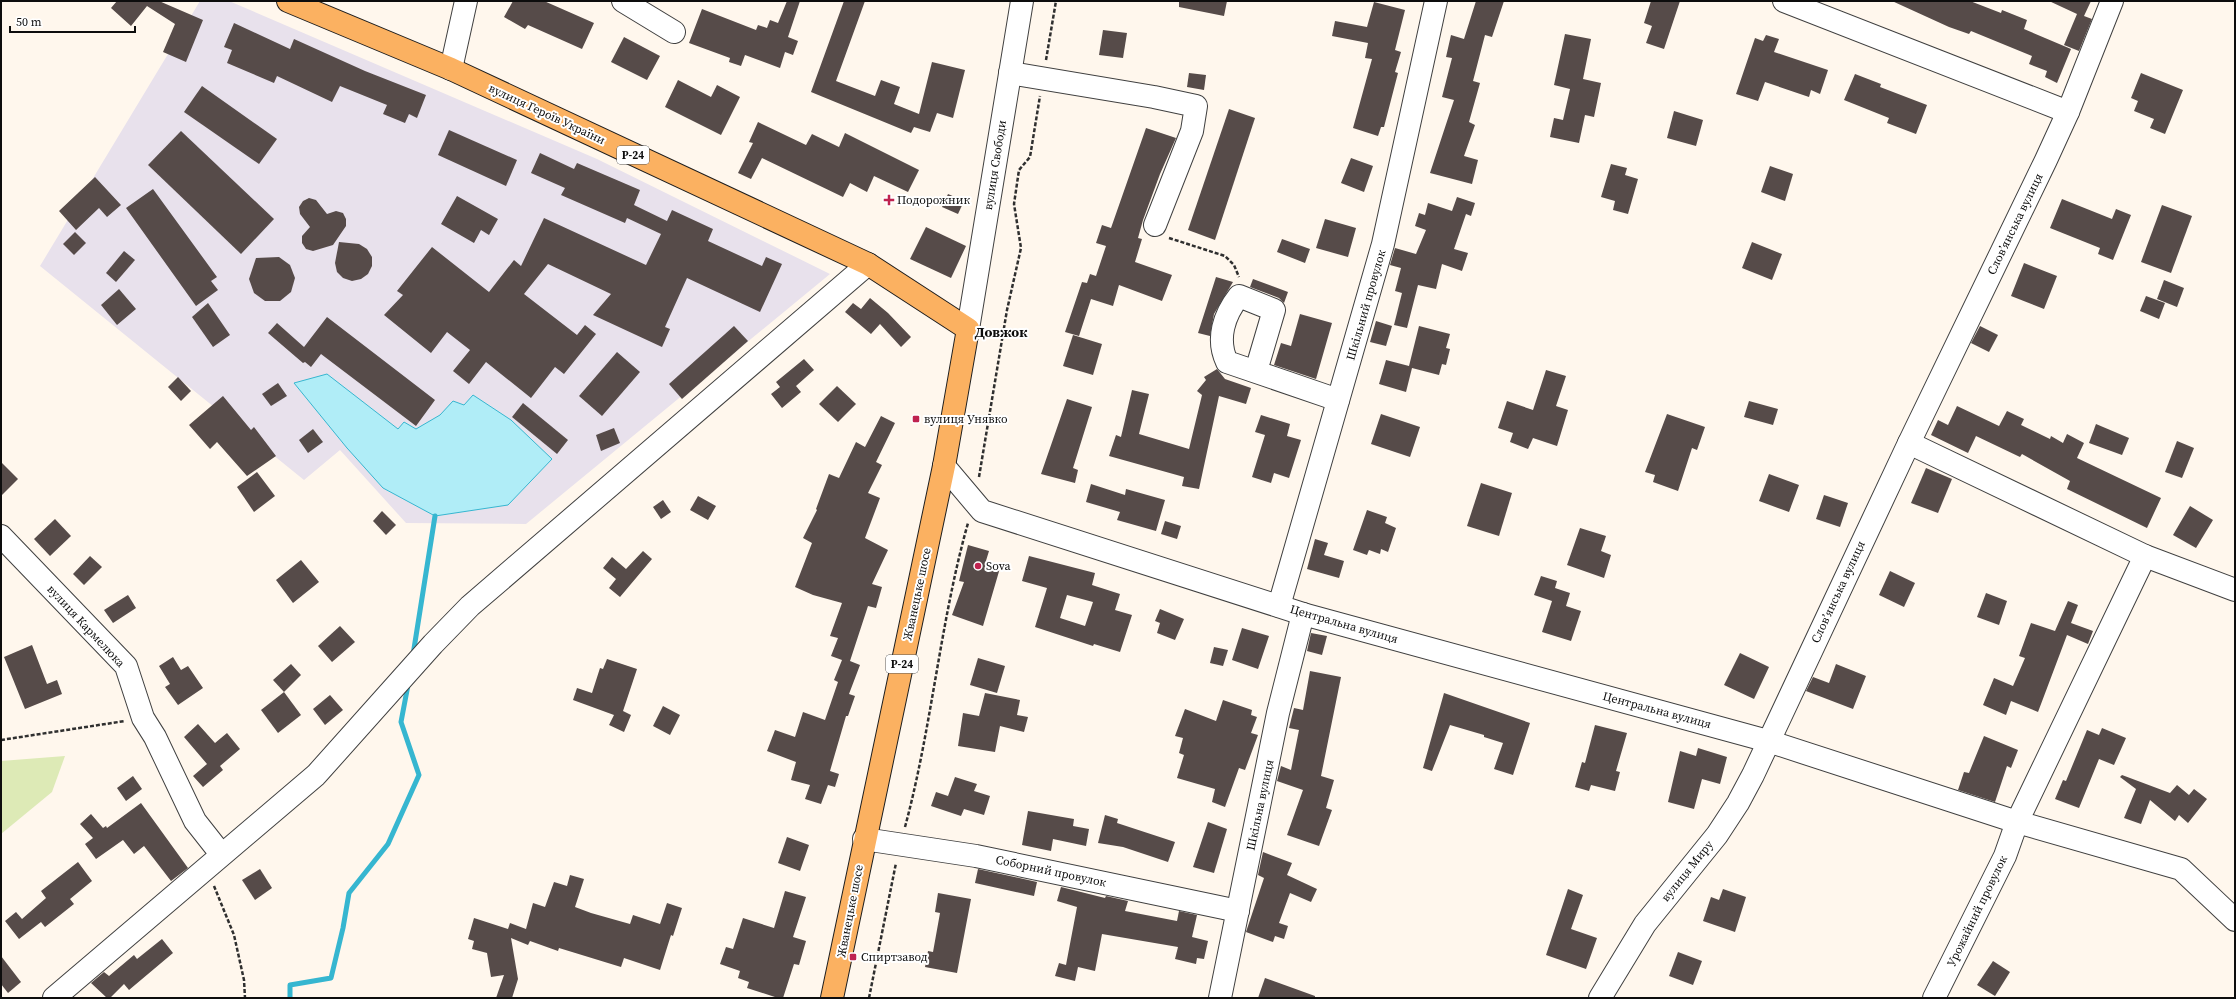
<svg xmlns="http://www.w3.org/2000/svg" width="2236" height="999" font-family="'Source Serif 4',serif">
	<rect width="100%" height="100%" fill="#fff7ed"/>
	<polygon fill="#e8e1ec" points="200,1 229,1 597,159 830,274 526,524 406,523 340,450 304,480 40,266"/>
	<polygon fill="#ddeab6" points="65,756 52,792 1,834 1,761"/>
	<polygon fill="#b0edf7" stroke="#36b6d0" points="327,374 398,429 404,422 416,429 440,415 453,401 464,405 473,395 511,420 552,459 508,505 435,516 383,488 347,448 294,383"/>
	<g fill="none" stroke-linecap="round" stroke-linejoin="round">
		<g stroke="#36b6d0" stroke-width="5">
			<polyline points="413,655 435,516"/>
			<polyline points="290,998 290,985 331,978 343,928 349,893 388,844 419,775 401,722 408,685"/>
		</g>
	</g>
	<g fill="#564b49" fill-rule="evenodd">
		<polygon points="117,1 159,1 203,20 186,62 163,52 175,24 147,6 131,26 111,8"/>
		<polygon points="513,1 544,1 594,23 582,49 528,25 525,29 504,17"/>
		<polygon points="787,1 800,1 788,37 798,41 793,55 785,52 780,68 745,55 741,66 729,62 730,58 689,43 702,9 756,30 758,25 767,28 770,20 778,23"/>
		<polygon points="844,1 865,1 836,81 875,96 881,80 900,87 894,104 919,114 932,62 965,70 953,118 937,113 930,132 914,127 911,133 811,92"/>
		<polygon points="1179,1 1227,1 1224,16 1179,7"/>
		<polygon points="1476,1 1504,1 1492,37 1485,35 1473,81 1480,83 1469,122 1475,125 1464,156 1478,160 1472,184 1430,173 1454,100 1442,97 1452,58 1446,57 1451,35 1464,39"/>
		<polygon points="1651,1 1680,1 1664,49 1646,43 1652,26 1644,23"/>
		<polygon points="1892,1 1970,1 2001,13 2002,10 2027,20 2024,29 2071,49 2057,83 2045,77 2047,71 2029,64 2032,56 1971,31 1969,34 1949,27"/>
		<polygon points="2049,1 2091,1 2084,16 2092,19 2079,51 2064,45 2077,14"/>
		<polygon points="1374,2 1405,10 1395,50 1401,52 1395,72 1398,73 1384,127 1381,127 1378,136 1353,128 1372,59 1365,58 1368,43 1332,36 1335,21 1367,27"/>
		<polygon points="234,23 290,49 294,39 365,71 426,95 417,118 409,114 405,123 383,114 387,105 340,86 332,102 277,76 274,83 227,63 232,50 224,47"/>
		<polygon points="1103,30 1127,33 1123,58 1099,55"/>
		<polygon points="1565,34 1591,39 1583,79 1601,83 1594,117 1585,115 1579,143 1550,137 1554,118 1563,120 1570,89 1554,85"/>
		<polygon points="1766,35 1779,39 1774,52 1828,70 1820,94 1811,90 1809,97 1765,82 1758,101 1736,94 1755,38 1763,41"/>
		<polygon points="624,37 660,56 647,80 611,62"/>
		<polygon points="1189,73 1206,75 1204,90 1187,87"/>
		<polygon points="2141,73 2183,90 2165,134 2150,128 2154,119 2134,111 2138,101 2131,98"/>
		<polygon points="1855,74 1881,84 1880,87 1927,105 1916,134 1887,123 1889,118 1844,100"/>
		<polygon points="678,80 711,97 717,85 740,97 721,135 665,107"/>
		<polygon points="202,86 277,139 259,164 184,112"/>
		<polygon points="1229,109 1255,118 1215,240 1188,230"/>
		<polygon points="1674,111 1703,120 1696,146 1667,138"/>
		<polygon points="758,122 806,145 812,134 839,147 845,133 919,170 908,192 874,176 867,192 850,183 843,197 762,158 751,179 738,173 753,143 749,142"/>
		<polygon points="1146,128 1176,138 1160,174 1143,220 1138,238 1142,239 1135,262 1172,275 1162,301 1119,285 1113,306 1091,299 1079,336 1065,332 1082,282 1087,283 1090,274 1096,276 1106,246 1096,243 1102,225 1111,228"/>
		<polygon points="449,130 517,160 506,186 438,155"/>
		<polygon points="181,131 274,219 241,254 148,165"/>
		<polygon points="540,153 574,169 577,163 640,190 634,205 667,221 672,210 713,229 708,241 762,266 766,257 782,264 760,312 687,278 665,327 670,329 662,347 593,315 611,294 548,264 524,294 577,335 585,325 596,334 564,374 555,367 531,398 486,362 469,384 453,371 470,350 447,332 431,353 384,315 403,295 397,291 432,247 489,292 514,260 521,266 544,218 646,265 661,234 627,218 625,223 561,195 565,188 531,173"/>
		<polygon points="1351,158 1373,166 1364,192 1341,183"/>
		<polygon points="1611,164 1627,168 1625,175 1638,179 1628,214 1613,210 1615,201 1601,197"/>
		<polygon points="1770,166 1793,174 1785,201 1761,192"/>
		<polygon points="95,177 121,205 107,217 99,208 76,230 59,211"/>
		<polygon points="153,189 217,277 211,281 218,290 196,306 126,208"/>
		<polygon points="948,194 964,201 958,214 942,207"/>
		<polygon points="457,196 498,219 489,235 481,230 474,243 441,224"/>
		<polygon points="1457,197 1475,203 1471,216 1466,214 1454,249 1468,253 1462,271 1442,264 1436,289 1418,285 1407,328 1394,325 1402,293 1395,291 1401,268 1390,265 1395,248 1416,254 1426,230 1415,226 1419,213 1425,215 1428,203 1452,211"/>
		<polygon points="309,198 316,200 327,214 336,211 343,213 346,219 346,226 333,245 313,251 306,249 302,243 302,236 310,227 300,214 299,207 303,201"/>
		<polygon points="2062,199 2112,219 2116,209 2131,215 2113,260 2098,254 2100,248 2050,228"/>
		<polygon points="2162,205 2192,216 2171,273 2141,262"/>
		<polygon points="1325,219 1356,228 1348,257 1316,248"/>
		<polygon points="926,227 966,246 951,278 910,259"/>
		<polygon points="75,232 86,243 74,255 63,244"/>
		<polygon points="1282,239 1310,249 1305,263 1277,252"/>
		<polygon points="339,242 359,244 367,249 372,257 372,266 368,274 361,279 352,281 343,278 337,272 335,263"/>
		<polygon points="1752,242 1782,254 1772,280 1742,268"/>
		<polygon points="124,251 135,260 116,282 106,273"/>
		<polygon points="279,257 290,265 295,278 291,292 280,301 265,301 254,293 249,279 256,258"/>
		<polygon points="2024,263 2057,276 2044,309 2011,296"/>
		<polygon points="1216,277 1233,282 1214,314 1210,336 1198,333"/>
		<polygon points="1253,279 1288,292 1284,303 1279,298 1250,287"/>
		<polygon points="2164,280 2184,288 2177,307 2157,299"/>
		<polygon points="119,289 136,309 117,325 101,305"/>
		<polygon points="2146,296 2165,303 2159,319 2140,311"/>
		<polygon points="870,298 888,313 911,337 901,347 880,324 871,334 845,312 853,303 861,309"/>
		<polygon points="208,303 230,335 213,347 192,317"/>
		<polygon points="1300,314 1332,323 1316,379 1274,365 1281,343 1291,346"/>
		<polygon points="327,317 435,400 416,426 321,354 311,367 305,362 303,363 268,333 277,323 304,347"/>
		<polygon points="1376,321 1392,326 1386,346 1370,342"/>
		<polygon points="734,326 748,341 682,399 669,384"/>
		<polygon points="1419,326 1450,334 1446,348 1450,349 1446,365 1442,364 1439,375 1412,368 1406,392 1379,384 1386,360 1409,366"/>
		<polygon points="1980,326 1998,335 1989,352 1971,343"/>
		<polygon points="1073,335 1102,344 1093,375 1063,366"/>
		<polygon points="617,352 640,372 602,416 579,396"/>
		<polygon points="804,359 814,370 796,386 801,392 782,408 771,394 780,387 776,382"/>
		<polygon points="1217,369 1225,379 1251,388 1246,404 1219,396 1199,489 1182,486 1184,477 1109,456 1116,435 1121,437 1132,390 1149,394 1139,434 1189,449 1202,395 1197,391 1206,380 1204,377"/>
		<polygon points="1546,370 1566,376 1556,406 1568,410 1557,446 1533,438 1528,449 1510,442 1513,433 1498,428 1507,401 1533,410"/>
		<polygon points="178,377 191,391 181,401 168,387"/>
		<polygon points="278,383 287,396 271,406 262,394"/>
		<polygon points="837,386 856,404 838,422 819,404"/>
		<polygon points="223,396 251,430 254,427 276,456 247,476 217,442 210,449 189,425"/>
		<polygon points="1067,399 1092,407 1073,468 1078,470 1075,483 1041,474"/>
		<polygon points="1749,401 1778,409 1773,425 1744,417"/>
		<polygon points="523,403 568,440 557,454 512,417"/>
		<polygon points="1957,406 1999,426 2007,411 2024,419 2021,425 2050,439 2051,436 2063,443 2067,434 2084,443 2077,458 2161,498 2147,528 2067,489 2070,481 2022,454 2020,457 1976,436 1968,453 1931,435 1938,420 1948,425"/>
		<polygon points="1381,414 1420,427 1410,457 1371,444"/>
		<polygon points="1667,414 1705,427 1697,450 1692,448 1678,491 1653,482 1655,475 1645,472"/>
		<polygon points="1261,415 1290,424 1287,436 1301,440 1289,478 1274,473 1271,483 1252,477 1265,435 1255,432"/>
		<polygon points="881,416 895,423 876,462 882,465 868,493 880,498 865,538 888,550 872,584 882,587 876,608 868,606 850,661 860,665 849,694 855,696 848,716 846,716 830,771 839,774 835,787 828,785 821,804 805,799 810,785 791,780 796,762 767,751 775,730 795,737 803,712 825,720 838,682 834,680 842,660 831,656 838,638 830,636 842,603 813,595 795,587 812,543 803,538 817,510 816,509 829,474 839,478 856,442 865,447"/>
		<polygon points="2096,424 2129,438 2122,455 2089,443"/>
		<polygon points="614,428 620,443 601,451 596,435"/>
		<polygon points="313,429 323,442 308,453 299,440"/>
		<polygon points="2177,441 2194,448 2182,478 2165,472"/>
		<polygon points="1,462 18,479 1,496"/>
		<polygon points="1926,468 1952,479 1938,513 1911,503"/>
		<polygon points="257,472 275,496 254,512 237,487"/>
		<polygon points="1769,474 1799,485 1789,512 1759,501"/>
		<polygon points="1481,483 1512,493 1499,536 1467,526"/>
		<polygon points="1091,484 1125,495 1126,489 1165,500 1156,531 1117,520 1120,512 1086,502"/>
		<polygon points="1824,495 1848,503 1840,527 1816,519"/>
		<polygon points="698,496 716,506 708,520 690,510"/>
		<polygon points="663,500 671,512 661,519 653,507"/>
		<polygon points="2190,506 2213,520 2196,548 2173,535"/>
		<polygon points="1367,510 1387,517 1385,523 1396,528 1388,552 1381,549 1380,554 1369,550 1367,555 1353,550"/>
		<polygon points="382,511 396,525 386,535 373,521"/>
		<polygon points="55,519 71,536 50,556 34,539"/>
		<polygon points="1165,521 1181,526 1177,539 1161,534"/>
		<polygon points="1580,528 1606,536 1601,551 1611,555 1604,578 1567,565"/>
		<polygon points="1315,539 1328,543 1324,555 1344,561 1339,578 1307,569"/>
		<polygon points="968,545 989,551 985,564 1000,568 983,626 952,615 964,582 959,581"/>
		<polygon points="643,551 652,559 620,597 609,588 616,579 603,568 612,557 626,569"/>
		<polygon points="90,556 102,567 84,585 73,574"/>
		<path d="M1029,556L1095,573L1092,585L1120,594L1115,610L1132,615L1120,652L1094,644L1093,646L1035,627L1047,588L1022,581ZM1067,595L1093,602L1085,626L1060,618Z"/>
		<polygon points="301,560 319,582 293,603 276,580"/>
		<polygon points="1890,571 1915,583 1904,607 1879,595"/>
		<polygon points="1541,576 1557,581 1555,588 1570,593 1566,606 1581,611 1571,641 1542,632 1552,601 1534,595"/>
		<polygon points="1986,593 2007,601 1999,625 1977,617"/>
		<polygon points="128,595 136,608 113,623 104,610"/>
		<polygon points="2068,601 2078,605 2071,623 2093,631 2088,644 2067,635 2038,712 2011,701 2006,715 1983,705 1994,678 2013,686 2025,658 2019,656 2031,623 2055,631"/>
		<polygon points="1160,609 1184,619 1175,640 1157,633 1160,623 1155,621"/>
		<polygon points="340,626 355,642 332,662 318,646"/>
		<polygon points="1242,628 1269,636 1258,669 1232,660"/>
		<polygon points="1311,633 1327,636 1322,655 1307,651"/>
		<polygon points="32,645 47,684 57,680 62,694 25,709 4,657"/>
		<polygon points="1214,647 1228,650 1223,666 1210,663"/>
		<polygon points="1740,653 1769,667 1754,699 1724,685"/>
		<polygon points="173,657 181,670 188,666 203,688 178,705 165,687 170,684 159,666"/>
		<polygon points="978,658 1005,666 997,693 970,685"/>
		<polygon points="607,659 637,669 623,711 631,715 624,732 609,725 614,715 573,700 577,688 592,693 600,668 603,669"/>
		<polygon points="291,664 301,675 284,692 273,680"/>
		<polygon points="1836,664 1866,676 1853,709 1806,691 1813,677 1829,683"/>
		<polygon points="1310,671 1341,677 1321,776 1334,780 1326,808 1332,810 1319,846 1287,835 1303,790 1277,781 1281,766 1291,770 1299,730 1289,728 1294,708 1303,710"/>
		<polygon points="284,692 301,715 278,733 261,710"/>
		<polygon points="985,693 1020,700 1017,715 1028,717 1024,732 1000,726 995,752 958,746 963,713 979,716"/>
		<polygon points="1444,693 1530,723 1513,775 1494,769 1503,743 1484,737 1484,735 1450,725 1432,771 1423,768"/>
		<polygon points="330,695 343,710 325,725 313,709"/>
		<polygon points="1223,700 1252,710 1251,715 1257,717 1251,733 1258,735 1245,770 1239,768 1225,807 1212,802 1215,789 1177,778 1184,755 1179,753 1183,738 1175,736 1185,709 1216,721"/>
		<polygon points="663,706 680,715 670,735 653,726"/>
		<polygon points="198,724 215,743 227,733 240,749 220,766 223,770 203,787 193,776 207,764 184,737"/>
		<polygon points="1595,725 1627,733 1616,771 1620,772 1615,791 1591,785 1589,791 1575,787 1582,762 1585,763"/>
		<polygon points="2102,728 2126,738 2114,765 2099,759 2079,808 2055,799 2063,780 2066,781 2087,730 2099,735"/>
		<polygon points="1984,736 2018,750 2011,768 2007,766 1995,802 1958,790 1964,772 1969,773"/>
		<polygon points="1698,748 1727,757 1720,784 1702,779 1694,809 1668,802 1680,751 1696,756"/>
		<polygon points="2122,775 2170,793 2177,785 2189,795 2194,789 2207,799 2188,823 2179,815 2175,821 2150,800 2141,824 2124,818 2136,789 2120,777"/>
		<polygon points="133,776 142,789 126,801 117,788"/>
		<polygon points="955,777 977,784 974,791 990,796 984,815 964,809 961,816 931,806 936,792 948,796"/>
		<polygon points="141,803 188,868 171,881 144,846 134,854 123,840 96,859 85,844 93,838 80,824 91,814 103,828 106,826 107,828"/>
		<polygon points="1028,811 1074,819 1073,826 1089,829 1086,846 1053,839 1051,851 1022,845"/>
		<polygon points="1105,815 1118,819 1117,823 1175,842 1168,862 1123,847 1098,843"/>
		<polygon points="1208,822 1227,829 1214,873 1193,867"/>
		<polygon points="787,837 809,845 800,871 778,863"/>
		<polygon points="1263,852 1292,863 1287,875 1317,889 1311,902 1290,893 1279,923 1288,926 1284,939 1275,936 1273,942 1246,932 1264,878 1258,875"/>
		<polygon points="78,862 92,881 70,899 74,904 45,927 41,922 19,939 5,921 16,912 22,919 46,898 41,891"/>
		<polygon points="260,869 272,888 255,900 242,880"/>
		<polygon points="978,869 1037,882 1034,896 975,883"/>
		<polygon points="570,875 584,879 575,907 591,913 630,924 633,915 660,924 667,903 682,908 673,936 671,935 660,970 624,958 621,967 559,948 558,951 530,941 528,945 511,938 518,979 512,998 496,998 504,975 491,977 487,953 472,949 474,941 468,939 474,918 508,929 510,923 526,929 533,903 545,907 554,882 567,886"/>
		<polygon points="1061,887 1105,898 1106,896 1128,901 1125,911 1177,921 1179,911 1197,915 1192,937 1208,941 1204,959 1197,958 1196,964 1175,959 1178,947 1102,934 1095,971 1078,967 1075,981 1055,976 1059,963 1066,965 1077,907 1057,901"/>
		<polygon points="1568,889 1583,895 1571,929 1597,938 1586,969 1546,955"/>
		<polygon points="1723,889 1746,897 1735,932 1703,921 1711,897 1719,900"/>
		<polygon points="785,891 806,897 793,937 806,941 799,965 794,964 783,998 778,998 747,988 749,982 738,978 740,971 720,964 726,947 733,949 743,918 774,928"/>
		<polygon points="938,893 971,899 957,973 925,967 928,951 933,952 940,913 935,912"/>
		<polygon points="162,939 173,953 129,990 124,984 110,998 107,998 91,983 104,972 109,976 134,955 137,959"/>
		<polygon points="1678,952 1702,961 1693,985 1669,976"/>
		<polygon points="1,956 21,982 8,993 1,984"/>
		<polygon points="1993,961 2010,972 1995,996 1977,985"/>
		<polygon points="1265,978 1315,996 1315,998 1258,998"/>
	</g>
	<g fill="none" stroke-linecap="round" stroke-linejoin="round">
		<g stroke="#404040" stroke-width="24">
			<g id="minor">
				<polyline points="623,1 674,32"/>
				<polyline points="1784,1 2068,112"/>
				<polyline points="451,69 466,1"/>
				<polyline points="1010,73 1154,97 1196,106 1192,131 1155,225"/>
				<polyline points="968,329 1022,1"/>
				<path d="M1256,371L1274,310L1239,296C1224,315 1216,339 1227,362L1338,400"/>
				<polyline points="1909,443 2145,556 2235,590"/>
				<polyline points="944,466 982,511 1303,614 1768,741 2017,822 2181,869 2235,920"/>
				<polyline points="1,536 126,666 143,718 155,737 195,821 221,854"/>
				<polyline points="1279,606 1383,244 1436,1"/>
				<polyline points="864,839 976,856 1238,911"/>
				<polyline points="54,998 316,775 433,644 470,606 868,264"/>
				<polyline points="1220,998 1278,713 1303,614"/>
				<polyline points="1600,998 1645,924 1717,835 1738,803 1753,775 1909,443 2046,160 2068,112 2112,1"/>
				<polyline points="1934,998 2005,856 2017,822 2145,556"/>
			</g>
		</g>
		<g stroke="#1e1e1e" stroke-width="24">
			<polyline id="major" points="288,1 451,69 868,264 968,329 944,466 832,998"/>
		</g>
		<g stroke="#2f2f2f" stroke-width="2.5" stroke-dasharray="4 2" stroke-linecap="butt">
			<polyline points="1046,60 1056,1"/>
			<polyline points="1169,238 1225,256 1234,265 1239,277"/>
			<polyline points="979,477 1007,310 1021,248 1014,204 1019,170 1030,157 1040,96"/>
			<polyline points="1,740 125,721"/>
			<path d="M905,827C932,727 940,622 968,523"/>
			<polyline points="214,886 234,935 244,980 245,998"/>
			<polyline points="869,998 896,863"/>
		</g>
		<use href="#minor" stroke="#fff" stroke-width="22"/>
		<use href="#major" stroke="#fbb161" stroke-width="22"/>
	</g>
	<g fill="#bf224f" stroke="#fff" stroke-width="1.5">
		<path d="M887 194h4v4h4v4h-4v4h-4v-4h-4v-4h4z"/>
		<rect x="912" y="415" width="8" height="8" rx="2"/>
		<circle cx="978" cy="566" r="4"/>
		<rect x="849" y="953" width="8" height="8" rx="2"/>
	</g>
	<g text-anchor="middle" stroke-width="4" stroke-linejoin="round" paint-order="stroke">
		<g fill="#fff" stroke="#565656" stroke-width="1">
			<rect x="617" y="146" width="32" height="18" rx="3"/>
			<rect x="886" y="655" width="32" height="18" rx="3"/>
		</g>
		<g font-size="11" font-weight="bold" fill="#0d0d0d">
			<text x="633" y="159">Р-24</text>
			<text x="902" y="668">Р-24</text>
		</g>
		<g font-size="12" fill="#0d0d0d" stroke="#fff">
			<text transform="translate(547 114) rotate(25)" y="4">вулиця Героїв України</text>
			<text transform="translate(995 165) rotate(-81)" y="4">вулиця Свободи</text>
			<text transform="translate(2015 224) rotate(-64)" y="4">Словʼянська вулиця</text>
			<text transform="translate(1366 305) rotate(-74)" y="4">Шкільний провулок</text>
			<text transform="translate(1838 592) rotate(-65)" y="4">Словʼянська вулиця</text>
			<text transform="translate(917 594) rotate(-78)" y="4">Жванецьке шосе</text>
			<text transform="translate(1344 624) rotate(16)" y="4">Центральна вулиця</text>
			<text transform="translate(86 626) rotate(47)" y="4">вулиця Кармелюка</text>
			<text transform="translate(1657 710) rotate(15)" y="4">Центральна вулиця</text>
			<text transform="translate(1260 805) rotate(-78)" y="4">Шкільна вулиця</text>
			<text transform="translate(1051 871) rotate(12)" y="4">Соборний провулок</text>
			<text transform="translate(1687 871) rotate(-51)" y="4">вулиця Миру</text>
			<text transform="translate(850 911) rotate(-79)" y="4">Жванецьке шосе</text>
			<text transform="translate(1977 911) rotate(-64)" y="4">Урожайний провулок</text>
		</g>
		<g font-size="12" fill="#0d0d0d" stroke="#fff" text-anchor="start">
			<text x="897" y="204">Подорожник</text>
			<text x="924" y="423">вулиця Унявко</text>
			<text x="986" y="570">Sova</text>
			<text x="861" y="961">Спиртзавод</text>
		</g>
		<g font-size="14" font-weight="bold" fill="#0d0d0d" stroke="#fff">
			<text x="1001" y="337">Довжок</text>
		</g>
	</g>
	<rect width="2236" height="999" fill="none" stroke="#0d0d0d" stroke-width="4"/>
	<path d="M10 26v6h125v-6" fill="none" stroke="#0d0d0d" stroke-width="2"/>
	<text x="16" y="26" font-size="12" fill="#0d0d0d" stroke="#ffffff" stroke-width="3" paint-order="stroke">50 m</text>
</svg>
